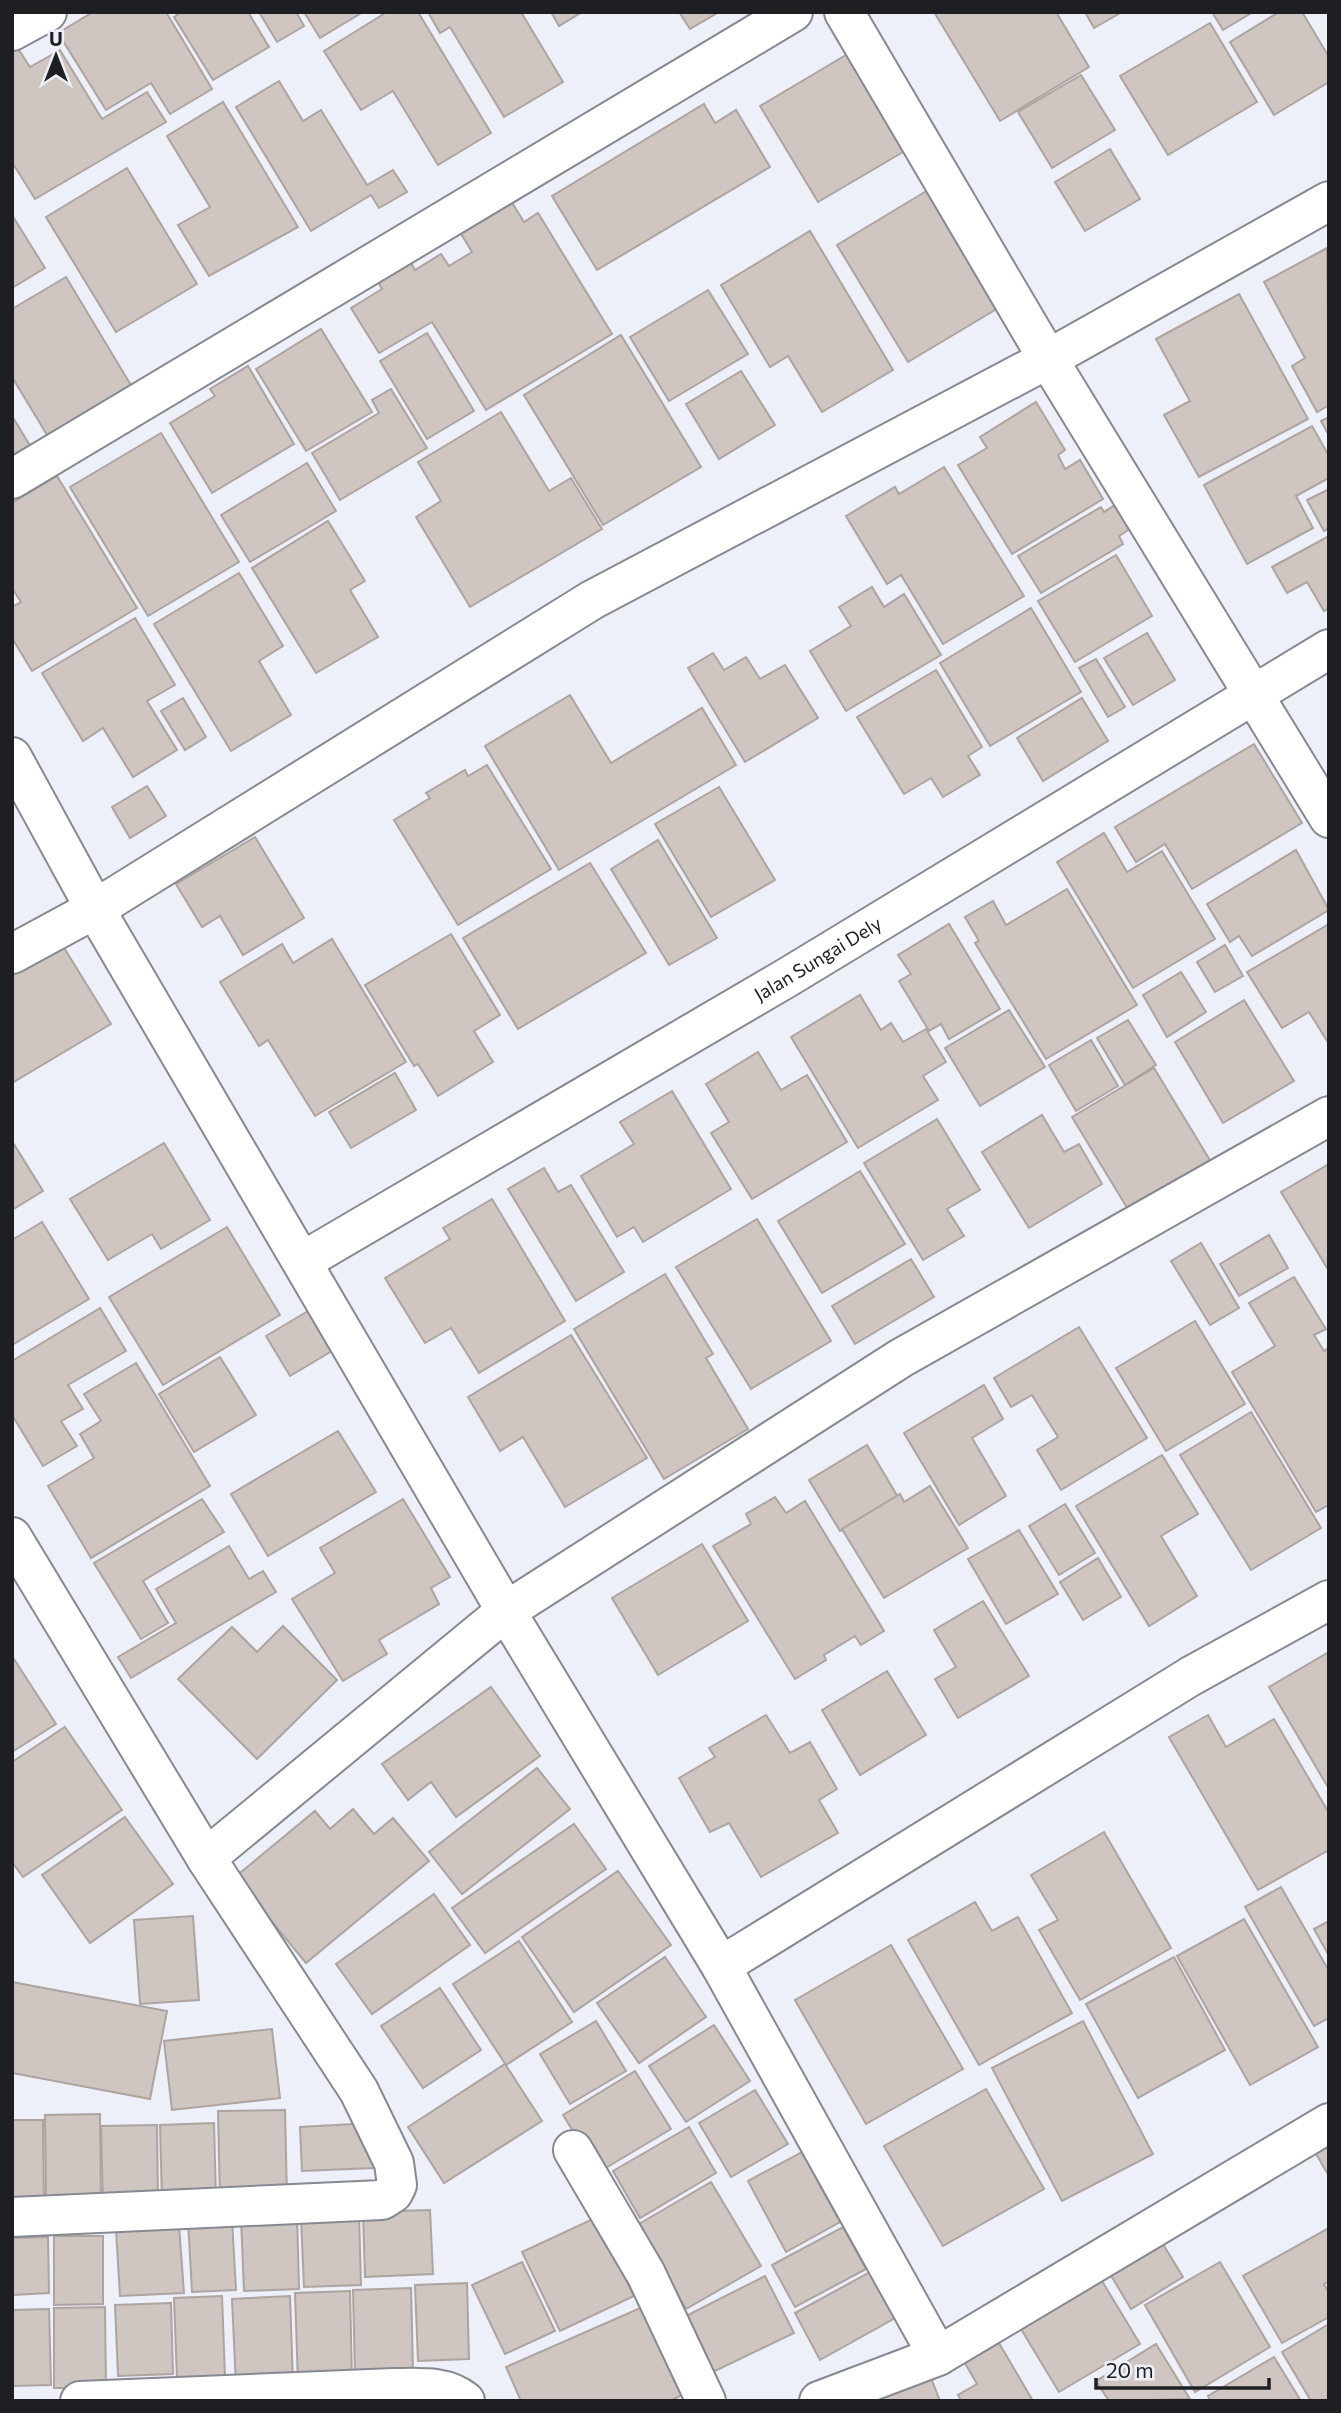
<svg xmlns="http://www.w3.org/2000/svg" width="1341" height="2413" font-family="Commissioner,sans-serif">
	<rect width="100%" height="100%" fill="#edf0f9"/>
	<g fill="#cfc5c1" stroke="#ada3a0" stroke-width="2">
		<polygon points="93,12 166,12 212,89 170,114 151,83 106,110 58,33"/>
		<polygon points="182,12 248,12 269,47 213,80 174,17"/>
		<polygon points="259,12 296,12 304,26 277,42"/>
		<polygon points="304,12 363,12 320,38"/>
		<polygon points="387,12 418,12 491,133 438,165 393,91 361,110 324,51"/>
		<polygon points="428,12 521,12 563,82 504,117 450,27 440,33"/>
		<polygon points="551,12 582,12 559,26"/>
		<polygon points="679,12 719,12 690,29"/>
		<polygon points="934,12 1056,12 1089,67 1000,121"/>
		<polygon points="1085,12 1122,12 1094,28"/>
		<polygon points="1212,12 1253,12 1223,30"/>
		<polygon points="1279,12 1302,12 1329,57 1329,82 1274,115 1230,42"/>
		<polygon points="1210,23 1257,102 1168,155 1120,76"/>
		<polygon points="17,47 30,67 60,50 102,119 147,92 166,122 35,199 12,162 12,49"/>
		<polygon points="856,49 915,145 818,202 760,106"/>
		<polygon points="1081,75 1115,130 1052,168 1018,112"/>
		<polygon points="279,81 303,121 321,110 367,185 393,170 407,192 379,208 371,195 311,231 236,107"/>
		<polygon points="223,102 298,227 209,276 178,225 210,207 167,136"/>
		<polygon points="704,104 715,123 736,110 770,167 597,270 552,196"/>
		<polygon points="1110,149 1140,199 1085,231 1055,182"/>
		<polygon points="127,168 197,284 116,332 46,217"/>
		<polygon points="928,190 1000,307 908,362 837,245"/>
		<polygon points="511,201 524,222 538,213 612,334 486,410 432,322 379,353 351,308 382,289 371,269 403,249 415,270 441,254 449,266 472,252 460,232"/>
		<polygon points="12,215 45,268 12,288"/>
		<polygon points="810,231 893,370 822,412 788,356 770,367 721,285"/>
		<polygon points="1327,248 1329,405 1317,412 1292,366 1305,358 1264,282"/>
		<polygon points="66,277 135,392 52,443 12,377 12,309"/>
		<polygon points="708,290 748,354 669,401 630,337"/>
		<polygon points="1239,294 1308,419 1199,477 1164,415 1190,401 1156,339"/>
		<polygon points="321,329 372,412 306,451 256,369"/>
		<polygon points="427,333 474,411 427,439 380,361"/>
		<polygon points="621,335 701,467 603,525 524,395"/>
		<polygon points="248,366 294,444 212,493 170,423 215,396 210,389"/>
		<polygon points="741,371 775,425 719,459 686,404"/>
		<polygon points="391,389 427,448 340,500 312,453 379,413 372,400"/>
		<polygon points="1036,402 1065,450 1058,455 1065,469 1080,460 1103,499 1012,554 958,465 987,448 980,437"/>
		<polygon points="501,412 549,491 571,478 602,529 470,607 416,517 441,501 418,462"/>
		<polygon points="12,416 37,457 12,472"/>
		<polygon points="1329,417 1329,436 1321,421"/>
		<polygon points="1312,426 1329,456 1329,478 1296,496 1313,528 1247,564 1204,485"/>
		<polygon points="161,433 239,562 148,616 70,487"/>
		<polygon points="307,463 336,511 250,562 221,515"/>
		<polygon points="944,467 1024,596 943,644 901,575 887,584 846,516 895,487 899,494"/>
		<polygon points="57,476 137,608 32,671 12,638 12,607 21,602 12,588 12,503"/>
		<polygon points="1329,489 1329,528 1324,531 1307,500"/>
		<polygon points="1121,501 1136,525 1119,536 1123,544 1041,593 1018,556 1101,507 1104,512"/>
		<polygon points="328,521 365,581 350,590 378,637 316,673 252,568"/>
		<polygon points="1329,536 1329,608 1324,611 1307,582 1287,593 1272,567"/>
		<polygon points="1116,555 1152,616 1075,662 1038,601"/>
		<polygon points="239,573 283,646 259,661 291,715 231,751 154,624"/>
		<polygon points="872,587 884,607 904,594 941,655 846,711 810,651 851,626 839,607"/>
		<polygon points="1031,608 1081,692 990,746 940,663"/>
		<polygon points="135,618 175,685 147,701 177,750 133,777 103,728 83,741 42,673"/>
		<polygon points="1147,633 1175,680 1133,705 1104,658"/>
		<polygon points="713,653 724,670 746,657 760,679 785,665 818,718 745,762 688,668"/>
		<polygon points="1096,659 1125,707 1108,717 1079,668"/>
		<polygon points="936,670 982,747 968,756 980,775 943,797 931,778 904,794 857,717"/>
		<polygon points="570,695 611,763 702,708 736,765 559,870 485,746"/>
		<polygon points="183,698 206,737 185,750 161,711"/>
		<polygon points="1082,698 1108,741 1043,781 1017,738"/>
		<polygon points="1254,744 1302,823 1192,889 1165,844 1136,862 1115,827"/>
		<polygon points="487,765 551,869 458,925 394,820 430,798 426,793 465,770 468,776"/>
		<polygon points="147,786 166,816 130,838 112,807"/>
		<polygon points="719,787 775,880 711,917 655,824"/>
		<polygon points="1104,833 1127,872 1162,851 1215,939 1133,988 1057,862"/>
		<polygon points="255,837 304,918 243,955 220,916 202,927 176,884"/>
		<polygon points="658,840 717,938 669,965 611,869"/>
		<polygon points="1296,850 1329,910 1252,956 1239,936 1230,942 1207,904"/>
		<polygon points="590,863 646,953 518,1029 463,938"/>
		<polygon points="1067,889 1137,1005 1046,1059 975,943 979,941 965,917 993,901 1006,925"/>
		<polygon points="949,924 1000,1009 949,1039 941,1024 929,1031 899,981 911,974 898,955"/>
		<polygon points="1329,924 1329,1044 1309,1012 1282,1028 1247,972"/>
		<polygon points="451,934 500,1015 474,1031 493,1062 438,1096 418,1064 414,1066 365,985"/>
		<polygon points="58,938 111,1024 12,1083 12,965"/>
		<polygon points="332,939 406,1062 315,1116 268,1040 259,1046 220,982 282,944 293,963"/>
		<polygon points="1225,945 1243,976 1215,992 1197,962"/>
		<polygon points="1181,972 1206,1012 1167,1037 1143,995"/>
		<polygon points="860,995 881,1030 891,1023 903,1042 926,1029 946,1062 923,1076 938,1100 858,1148 791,1037"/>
		<polygon points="1244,1000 1294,1081 1223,1123 1175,1042"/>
		<polygon points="1009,1010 1045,1067 980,1106 945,1048"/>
		<polygon points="1128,1020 1156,1065 1125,1085 1097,1038"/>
		<polygon points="1091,1040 1118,1086 1076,1111 1049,1065"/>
		<polygon points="758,1052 781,1090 807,1075 847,1142 752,1199 711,1133 729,1122 706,1084"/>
		<polygon points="1154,1068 1211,1162 1129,1211 1072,1117"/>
		<polygon points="395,1073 416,1110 351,1148 329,1112"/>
		<polygon points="672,1091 731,1189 643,1242 634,1227 617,1237 581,1176 634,1144 620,1122"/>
		<polygon points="1042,1115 1064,1152 1079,1144 1102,1184 1029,1228 982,1152"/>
		<polygon points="937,1119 980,1190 947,1209 964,1236 923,1260 864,1163"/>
		<polygon points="12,1141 43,1191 12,1210"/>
		<polygon points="164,1143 210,1220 161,1249 152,1234 108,1260 70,1199"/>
		<polygon points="1329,1164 1329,1271 1281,1192"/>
		<polygon points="544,1168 558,1192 571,1185 624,1272 576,1301 508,1189"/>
		<polygon points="860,1171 905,1244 822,1293 778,1221"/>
		<polygon points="492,1199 565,1321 479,1373 451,1328 425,1343 385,1278 450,1239 443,1228"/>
		<polygon points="757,1219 831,1341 751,1389 676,1267"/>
		<polygon points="42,1222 89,1299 12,1345 12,1240"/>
		<polygon points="227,1227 280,1315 163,1385 109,1297"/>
		<polygon points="1269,1235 1288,1268 1239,1296 1220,1264"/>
		<polygon points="1201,1243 1239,1308 1210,1325 1171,1261"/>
		<polygon points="911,1259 934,1297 855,1344 832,1306"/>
		<polygon points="665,1274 713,1354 706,1358 748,1429 664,1479 574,1329"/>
		<polygon points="1294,1277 1326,1329 1314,1335 1324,1351 1327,1349 1329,1352 1329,1505 1316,1512 1232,1372 1275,1346 1249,1303"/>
		<polygon points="100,1308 126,1351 68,1385 83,1409 61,1421 77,1446 43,1466 12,1415 12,1361"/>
		<polygon points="308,1311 332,1351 290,1376 266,1336"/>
		<polygon points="1195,1321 1245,1404 1166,1451 1116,1368"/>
		<polygon points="1079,1327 1147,1438 1061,1490 1037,1450 1058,1437 1032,1395 1011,1407 994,1378"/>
		<polygon points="571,1335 647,1458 565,1507 523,1437 500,1451 468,1397"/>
		<polygon points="220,1357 256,1415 194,1452 159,1394"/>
		<polygon points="136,1363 210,1486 91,1558 48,1486 94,1458 80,1434 101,1421 84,1394"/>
		<polygon points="984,1385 1003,1419 972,1438 1006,1496 959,1525 904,1433"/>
		<polygon points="1251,1412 1321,1528 1251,1570 1180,1455"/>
		<polygon points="338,1431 376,1492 268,1556 231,1494"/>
		<polygon points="867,1445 898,1497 840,1531 809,1480"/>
		<polygon points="1162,1455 1198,1514 1161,1536 1197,1596 1149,1626 1076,1506"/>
		<polygon points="930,1486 968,1548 884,1598 842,1529 900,1494 904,1502"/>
		<polygon points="775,1497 786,1513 805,1501 884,1631 861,1645 855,1636 824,1655 826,1660 795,1679 713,1546 751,1524 746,1514"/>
		<polygon points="202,1499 224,1532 143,1581 168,1623 141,1639 94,1563"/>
		<polygon points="403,1499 450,1577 431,1588 439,1604 379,1640 387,1654 343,1681 292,1599 335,1573 320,1548"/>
		<polygon points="1065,1504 1095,1553 1059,1575 1029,1526"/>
		<polygon points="1019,1530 1058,1594 1006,1624 968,1559"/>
		<polygon points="702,1544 748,1621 658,1675 612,1598"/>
		<polygon points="229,1546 249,1579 263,1571 276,1592 131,1678 118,1657 176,1623 156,1589"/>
		<polygon points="1098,1558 1121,1597 1083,1620 1060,1582"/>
		<polygon points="983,1601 1029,1676 958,1718 935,1679 956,1667 934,1630"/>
		<polygon points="283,1626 337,1680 257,1759 178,1679 232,1627 257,1652"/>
		<polygon points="1329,1652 1329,1789 1269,1687"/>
		<polygon points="12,1656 56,1724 12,1752"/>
		<polygon points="887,1671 926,1735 860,1775 822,1710"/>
		<polygon points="491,1687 540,1756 456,1817 431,1782 408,1800 382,1764"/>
		<polygon points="766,1715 790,1753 810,1742 837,1789 819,1800 838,1833 761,1877 729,1823 710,1832 679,1778 715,1757 709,1748"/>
		<polygon points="1208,1715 1226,1747 1274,1719 1329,1813 1329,1850 1258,1890 1169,1737"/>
		<polygon points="65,1727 122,1810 23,1877 12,1862 12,1762"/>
		<polygon points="537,1768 570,1809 462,1894 429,1852"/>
		<polygon points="353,1809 374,1834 393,1818 429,1861 306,1963 235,1877 315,1811 330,1829"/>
		<polygon points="125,1817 173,1884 90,1943 42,1875"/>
		<polygon points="574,1824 606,1869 485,1953 452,1908"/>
		<polygon points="1104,1832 1171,1948 1080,2000 1039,1930 1058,1920 1031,1875"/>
		<polygon points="618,1871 671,1945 574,2012 522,1937"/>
		<polygon points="1281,1887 1329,1971 1329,2018 1314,2026 1245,1907"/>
		<polygon points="434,1894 470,1945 372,2014 336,1964"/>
		<polygon points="975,1902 992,1931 1018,1917 1072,2013 979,2065 908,1940"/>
		<polygon points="193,1916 199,2000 140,2004 134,1920"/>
		<polygon points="1244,1919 1318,2047 1250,2085 1177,1956"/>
		<polygon points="1329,1921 1329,1956 1314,1929"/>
		<polygon points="519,1941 572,2022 506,2065 453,1984"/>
		<polygon points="891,1945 963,2069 866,2124 795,2000"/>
		<polygon points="665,1957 706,2017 639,2063 597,2003"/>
		<polygon points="1174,1957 1225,2050 1138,2098 1086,2004"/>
		<polygon points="12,1982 167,2011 150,2099 12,2073"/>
		<polygon points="440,1988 481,2050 423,2088 381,2026"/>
		<polygon points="596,2021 626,2071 570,2104 540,2054"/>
		<polygon points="1083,2021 1153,2154 1062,2201 992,2068"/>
		<polygon points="714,2025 750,2081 686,2122 649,2066"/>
		<polygon points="272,2029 280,2098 172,2110 164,2041"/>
		<polygon points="505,2064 542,2121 444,2183 408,2127"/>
		<polygon points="635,2071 671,2129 599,2172 563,2115"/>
		<polygon points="986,2089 1044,2189 943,2246 884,2146"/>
		<polygon points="755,2090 788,2144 731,2177 699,2123"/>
		<polygon points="285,2110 287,2199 220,2201 218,2111"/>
		<polygon points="100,2114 101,2205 46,2206 45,2115"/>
		<polygon points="12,2120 43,2120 44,2206 12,2207"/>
		<polygon points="214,2123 216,2199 162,2201 160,2125"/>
		<polygon points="371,2123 374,2168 302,2171 300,2127"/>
		<polygon points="157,2125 158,2203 103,2204 101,2126"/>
		<polygon points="689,2127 716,2173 640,2218 613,2171"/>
		<polygon points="1329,2131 1329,2176 1309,2142"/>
		<polygon points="802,2152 840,2222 786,2252 748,2181"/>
		<polygon points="711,2182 761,2266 686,2309 637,2225"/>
		<polygon points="430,2210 433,2274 365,2277 363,2212"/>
		<polygon points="359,2214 361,2285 304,2287 301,2217"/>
		<polygon points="297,2215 299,2289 244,2291 241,2218"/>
		<polygon points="595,2218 634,2296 560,2331 522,2252"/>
		<polygon points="232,2219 236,2290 192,2292 188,2220"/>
		<polygon points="179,2226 184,2293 120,2296 116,2230"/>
		<polygon points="843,2227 866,2269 795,2307 772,2265"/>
		<polygon points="1329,2228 1329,2281 1324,2284 1329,2293 1329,2317 1282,2343 1243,2276"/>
		<polygon points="1155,2231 1183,2277 1131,2309 1103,2262"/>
		<polygon points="54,2236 103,2236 103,2304 54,2305"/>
		<polygon points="48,2237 49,2293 12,2295 12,2238"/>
		<polygon points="522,2262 555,2331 505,2354 472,2285"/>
		<polygon points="1220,2262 1270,2347 1195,2392 1145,2305"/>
		<polygon points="870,2272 895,2318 820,2360 795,2313"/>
		<polygon points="765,2276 794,2333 713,2372 684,2317"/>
		<polygon points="1102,2281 1140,2344 1059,2392 1021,2329"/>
		<polygon points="467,2283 469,2359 418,2361 415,2285"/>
		<polygon points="411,2288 413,2371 355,2373 353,2290"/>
		<polygon points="350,2291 352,2382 298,2384 295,2293"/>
		<polygon points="222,2296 225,2377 177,2379 174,2298"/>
		<polygon points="290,2296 293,2384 236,2386 232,2299"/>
		<polygon points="171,2303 173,2374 118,2376 115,2305"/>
		<polygon points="647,2305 686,2393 670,2401 521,2401 506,2367"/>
		<polygon points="105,2307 106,2388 54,2388 54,2308"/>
		<polygon points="49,2309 51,2385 12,2386 12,2310"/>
		<polygon points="1329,2324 1329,2401 1311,2401 1282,2352"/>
		<polygon points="999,2343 1033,2401 961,2401 958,2395 977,2384 965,2363"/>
		<polygon points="1156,2344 1190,2399 1109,2401 1096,2381"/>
		<polygon points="1274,2357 1301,2401 1210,2401 1208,2396"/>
		<polygon points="928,2370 940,2401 849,2401"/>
	</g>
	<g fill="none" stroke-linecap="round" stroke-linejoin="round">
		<g stroke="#878991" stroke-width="42">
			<g id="minor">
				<polyline points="844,12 1048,359 1329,818"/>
				<polyline points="12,31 47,12"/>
				<polyline points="12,479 793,12"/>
				<polyline points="12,757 95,909 506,1611 721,1966 938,2356"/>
				<polyline points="12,954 95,909 592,600 1048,359 1329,201"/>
				<path id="s1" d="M303,1261L788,977L1329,649"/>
				<polyline points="12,1537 206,1858 359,2091 394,2163 397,2185 393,2193 382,2200 12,2217"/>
				<polyline points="206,1858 506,1611 901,1358 1329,1116"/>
				<polyline points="721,1966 1191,1676 1329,1600"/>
				<polyline points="573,2150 646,2274 706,2401"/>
				<path d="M80,2401L394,2388C418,2388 445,2385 465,2401"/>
				<polyline points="819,2401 938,2356 1329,2123"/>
			</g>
		</g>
		<use href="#minor" stroke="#fff" stroke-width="38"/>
	</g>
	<g text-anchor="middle" stroke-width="7" stroke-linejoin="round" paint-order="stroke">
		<g font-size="19" fill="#1d1f22" stroke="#edf0f9">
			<text dy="7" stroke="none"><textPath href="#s1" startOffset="597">Jalan Sungai Dely</textPath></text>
		</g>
	</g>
	<rect width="1341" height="2413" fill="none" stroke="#1d1f22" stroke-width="28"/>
	<g transform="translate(56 56)" stroke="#edf0f9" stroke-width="5" paint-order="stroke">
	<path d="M0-5L12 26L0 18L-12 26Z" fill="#1d1f22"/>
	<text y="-10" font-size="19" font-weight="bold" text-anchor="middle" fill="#1d1f22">U</text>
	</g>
	<path d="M1096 2378v10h173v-10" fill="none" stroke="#1d1f22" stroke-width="3.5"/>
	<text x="1106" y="2378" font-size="21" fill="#1d1f22" stroke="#edf0f9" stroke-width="5" paint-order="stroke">20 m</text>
</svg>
